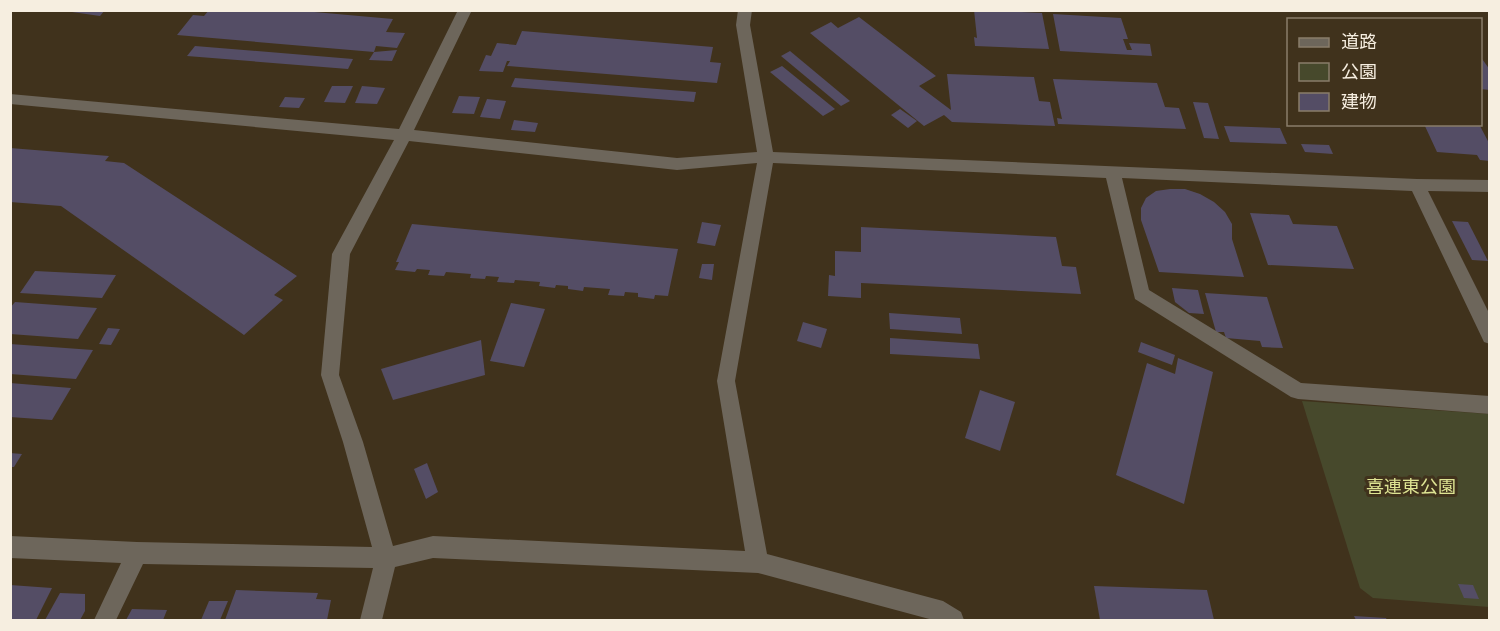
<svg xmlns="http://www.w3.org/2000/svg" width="1500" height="631" font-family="'DM Sans','Noto Sans JP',sans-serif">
	<rect width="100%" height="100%" fill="#40321c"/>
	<polygon fill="#47492c" points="1302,401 1489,414 1489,607 1373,598 1360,588"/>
	<g fill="#544d65">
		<polygon points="58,10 105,10 100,16"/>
		<polygon points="209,10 292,10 393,19 386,32 405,33 397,48 376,46 374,52 397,50 392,61 369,60 374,52 177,35 193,15 204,16"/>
		<polygon points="974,10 1042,13 1049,49 975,46 974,37 977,38"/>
		<polygon points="1053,14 1121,18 1128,39 1123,39 1127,50 1132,50 1129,43 1150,44 1152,56 1060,51"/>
		<polygon points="859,17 936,76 919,86 951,110 947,74 1034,77 1039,101 1050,102 1055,126 952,122 944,115 924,126 810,33 831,22 838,28"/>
		<polygon points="522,31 713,47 710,62 721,63 717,83 507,66 510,61 507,61 503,72 479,71 486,55 491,56 497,43 516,45"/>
		<polygon points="195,46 353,59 348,69 187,56"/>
		<polygon points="790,51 850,101 841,106 781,56"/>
		<polygon points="1480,56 1490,70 1490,90 1480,89"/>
		<polygon points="782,66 835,109 823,116 770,72"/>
		<polygon points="515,78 696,92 694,102 511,87"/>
		<polygon points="1053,79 1157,83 1165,107 1179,108 1186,129 1058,124 1057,118 1062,119"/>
		<polygon points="332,86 353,86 345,103 324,102"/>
		<polygon points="362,86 385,88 377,104 355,103"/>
		<polygon points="459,96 480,97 474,114 452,113"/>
		<polygon points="285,97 305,98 299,108 279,107"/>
		<polygon points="487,99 506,101 500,119 480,117"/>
		<polygon points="1193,102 1208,103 1219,139 1204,138"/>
		<polygon points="900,109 917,121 908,128 891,115"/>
		<polygon points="514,120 538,123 535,132 511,130"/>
		<polygon points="1424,124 1479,124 1490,145 1490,161 1480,160 1477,155 1437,152"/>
		<polygon points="1224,126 1280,128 1287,144 1230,142"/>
		<polygon points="1301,144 1329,145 1333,154 1305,152"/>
		<polygon points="10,148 109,156 105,161 124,163 297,276 274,295 283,300 244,335 61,206 10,202"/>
		<polygon points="1170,189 1185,189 1200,194 1214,202 1225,212 1232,224 1232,239 1244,277 1159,272 1141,220 1141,208 1146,198 1156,191"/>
		<polygon points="1250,213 1289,215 1293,224 1337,226 1354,269 1268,265"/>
		<polygon points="1452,221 1468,222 1488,261 1472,260"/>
		<polygon points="702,222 721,225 715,246 697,243"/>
		<polygon points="412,224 678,249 668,296 655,295 654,299 638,297 638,293 625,292 624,296 608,295 610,289 584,287 583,291 568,289 568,286 556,285 555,288 539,286 540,282 515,280 514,283 497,282 499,277 486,276 485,279 470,278 471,274 446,272 444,276 428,275 430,270 417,269 415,272 395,270 399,262 396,262"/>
		<polygon points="861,227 1056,237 1062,266 1076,267 1081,294 861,283 861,298 828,296 829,275 835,276 835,251 861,252"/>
		<polygon points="702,264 714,264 712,280 699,278"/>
		<polygon points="35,271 116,275 102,298 20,293"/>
		<polygon points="1172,288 1198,290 1204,314 1189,313 1175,302"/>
		<polygon points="1205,293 1267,297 1283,348 1262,347 1260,341 1226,338 1224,332 1216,332"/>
		<polygon points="15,302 97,308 78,339 10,334 10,308"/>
		<polygon points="511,303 545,309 524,367 490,361"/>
		<polygon points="889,313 960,318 962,334 890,329"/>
		<polygon points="803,322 827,329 821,348 797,341"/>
		<polygon points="108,328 120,329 111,345 99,344"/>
		<polygon points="890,338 978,344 980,359 890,354"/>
		<polygon points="481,340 485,375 393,400 381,369"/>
		<polygon points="1141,342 1175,355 1172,365 1138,352"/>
		<polygon points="10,344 93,350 76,379 10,374"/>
		<polygon points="1178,358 1213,372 1184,504 1116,475 1147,363 1175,374"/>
		<polygon points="10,383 71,388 52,420 10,417"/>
		<polygon points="980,390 1015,402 1000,451 965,438"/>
		<polygon points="10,453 22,454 14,467 10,467"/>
		<polygon points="427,463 438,492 426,499 414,469"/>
		<polygon points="1458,584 1473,585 1479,599 1464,598"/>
		<polygon points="10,585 52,588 36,620 10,620"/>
		<polygon points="1094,586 1207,590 1214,620 1100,620"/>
		<polygon points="236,590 318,593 316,599 331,600 327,620 225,620"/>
		<polygon points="60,593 85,594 85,611 80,620 45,620"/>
		<polygon points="209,601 228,601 220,620 201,620"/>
		<polygon points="132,609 167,610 163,620 126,620"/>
		<polygon points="1354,616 1386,618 1387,620 1356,620"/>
	</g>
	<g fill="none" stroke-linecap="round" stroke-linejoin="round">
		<path fill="#6d665b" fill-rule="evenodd" d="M458,10H472L414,130L677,158L757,152L736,25L738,10H752L750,25L773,152L1417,179L1490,180V192L1428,191L1490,315V344L1484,342L1412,191L1122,178L1149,290L1301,383L1490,396V414L1298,399L1291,397L1135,299L1106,178L773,163L735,381L767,554L943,601L961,612L964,620H933L758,573L433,558L395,567L382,620H360L373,568L143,564L116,620H94L121,563L10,558V536L137,542L372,547L343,442L321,375L332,254L394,140L10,104V94L399,129ZM409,141L677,170L757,163L717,381L745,551L433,536L393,546L363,442L339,375L350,254Z"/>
	</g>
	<g text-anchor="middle" stroke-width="6" stroke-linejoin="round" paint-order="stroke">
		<g font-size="18" fill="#dee493" stroke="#40321c">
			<text x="1411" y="493">喜連東公園</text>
		</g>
	</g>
	<rect width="1500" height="631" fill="none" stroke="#f6eee0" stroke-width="24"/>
	<rect x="1287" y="18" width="195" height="108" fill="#40321c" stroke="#897d6a" stroke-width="1.5"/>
	<rect x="1299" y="38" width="30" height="9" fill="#6d665b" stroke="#897d6a" stroke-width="1.5"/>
	<text x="1341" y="48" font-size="18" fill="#f6eee0">道路</text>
	<rect x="1299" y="63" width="30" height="18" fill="#47492c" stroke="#897d6a" stroke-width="1.5"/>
	<text x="1341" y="78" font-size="18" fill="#f6eee0">公園</text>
	<rect x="1299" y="93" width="30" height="18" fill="#544d65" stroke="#897d6a" stroke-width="1.5"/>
	<text x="1341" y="108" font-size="18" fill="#f6eee0">建物</text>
</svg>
